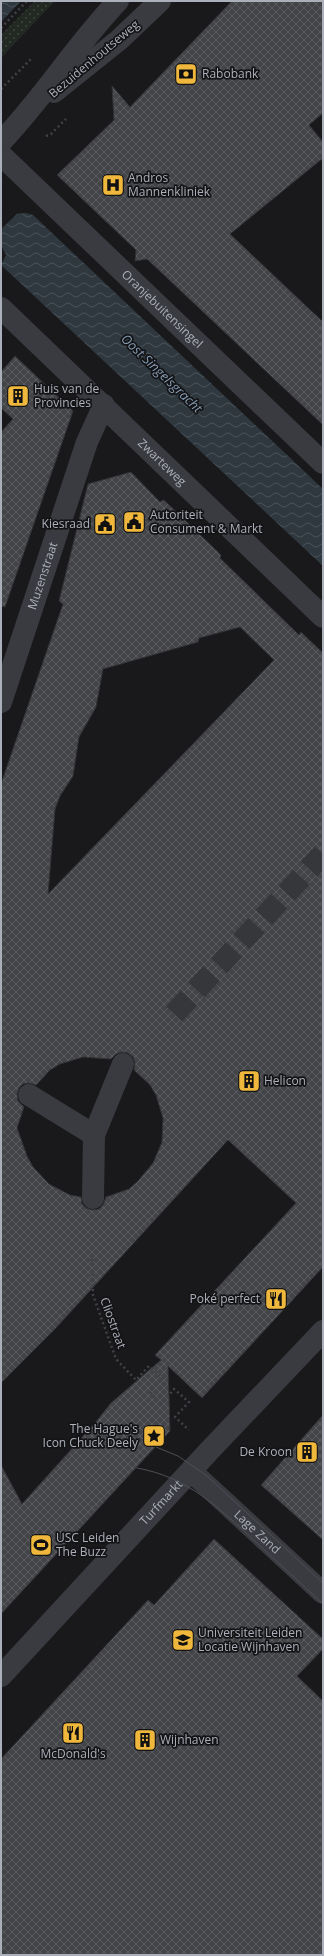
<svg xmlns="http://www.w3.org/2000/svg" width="324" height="1956" font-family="'Open Sans',sans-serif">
	<defs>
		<pattern id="grass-dots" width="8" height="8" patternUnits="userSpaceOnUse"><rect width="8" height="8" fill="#212922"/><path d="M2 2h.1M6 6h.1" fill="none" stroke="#3f4640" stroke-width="1.8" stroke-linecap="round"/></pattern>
		<pattern id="water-waves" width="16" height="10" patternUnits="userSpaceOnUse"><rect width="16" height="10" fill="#2f383f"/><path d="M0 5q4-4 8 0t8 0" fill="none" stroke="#4a5259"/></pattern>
		<pattern id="building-cross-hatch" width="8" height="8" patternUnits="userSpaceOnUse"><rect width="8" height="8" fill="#434448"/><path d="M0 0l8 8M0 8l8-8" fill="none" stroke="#5b5c60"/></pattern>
	</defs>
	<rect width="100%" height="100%" fill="#19191b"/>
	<polygon fill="url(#grass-dots)" points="35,1 55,1 1,58 1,35"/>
	<g fill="url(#water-waves)">
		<polygon points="1,1 21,1 1,22"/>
		<polygon points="1,198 16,214 26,213 33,215 323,489 323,566 1,265 6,255 1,245"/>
	</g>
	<polygon fill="#19191b" points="1,197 17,214 1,229"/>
	<g fill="url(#building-cross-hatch)" stroke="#333337" fill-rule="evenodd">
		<polygon points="232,1 323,1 323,113 309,125 323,142 323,158 230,234 323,322 323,425 147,259 135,261 136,250 57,175 114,120 112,86 130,107"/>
		<polygon points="15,356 73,411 5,607 1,606 1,432 13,419 1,408 1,372"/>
		<path d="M131,472L160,502L164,500L221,555L220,558L299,635L301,632L323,653V1267L202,1398L168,1366L170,1431L1,1614V1465L22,1504L95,1423L111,1403L161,1360L155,1355L296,1203L228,1140L55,1329L1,1383V784L63,604L59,601L88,484ZM240,627L274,660L48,894L55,809L60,796L73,776L79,737L96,707L103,669L198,642L199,638ZM122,1052L128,1053L133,1057L135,1063L134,1070L150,1085L156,1095L163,1118L162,1142L153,1163L138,1181L129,1189L106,1197L103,1205L99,1209L92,1210L86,1208L82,1204L81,1197L70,1195L49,1184L33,1167L27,1156L17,1128L24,1107L18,1101L17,1094L19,1088L23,1084L29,1083L36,1085L50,1070L60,1064L83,1057L111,1059L116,1054Z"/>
		<polygon points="323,1415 323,1540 261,1485"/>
		<polygon points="214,1539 323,1639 323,1649 297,1676 323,1701 323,1955 1,1955 1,1759 148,1600 154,1605"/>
	</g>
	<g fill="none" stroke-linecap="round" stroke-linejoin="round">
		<polyline stroke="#36373b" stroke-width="22" stroke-dasharray="22 11" stroke-linecap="butt" points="174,1014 323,854"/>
		<g stroke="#404247" stroke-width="2.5" stroke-dasharray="2 3" stroke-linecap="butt">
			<polyline points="1,28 27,1"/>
			<polyline points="1,89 31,59"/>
			<polyline points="46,136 51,134 66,119"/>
			<polyline points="92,1254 93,1295 116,1359 136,1380 149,1366 163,1378 150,1392 162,1404 174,1389 189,1402 175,1417 189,1430"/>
		</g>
		<g stroke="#3a3b40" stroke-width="22">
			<polyline points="54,92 119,40 160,1"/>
			<path d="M1,142C44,97 76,45 118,1"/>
			<path id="s1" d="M1,155L323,463"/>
			<path id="s2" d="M1,308L323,617"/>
			<path id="s3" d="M1,702L87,442L104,405"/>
			<polyline points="29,1095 94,1135 123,1064"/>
			<polyline points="93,1198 94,1135"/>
			<path id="s4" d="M191,1471L323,1593"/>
			<path id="s5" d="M1,1676L210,1450L323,1331"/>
		</g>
		<g stroke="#4d4f55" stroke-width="1">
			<polyline points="156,1447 178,1456 207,1476 323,1583"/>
			<path d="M137,1468C188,1477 219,1508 256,1542C278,1563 301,1583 323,1604"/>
		</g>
	</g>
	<defs>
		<g id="bank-square" transform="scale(1.15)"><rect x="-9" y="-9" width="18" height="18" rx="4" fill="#efb83d" stroke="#141416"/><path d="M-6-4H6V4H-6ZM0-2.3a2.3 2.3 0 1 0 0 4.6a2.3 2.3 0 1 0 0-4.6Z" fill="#111"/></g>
		<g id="hospital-square" transform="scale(1.15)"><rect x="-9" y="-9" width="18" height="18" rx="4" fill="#efb83d" stroke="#141416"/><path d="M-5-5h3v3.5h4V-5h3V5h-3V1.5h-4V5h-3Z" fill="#111"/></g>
		<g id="building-square" transform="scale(1.15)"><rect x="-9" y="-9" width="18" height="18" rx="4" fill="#efb83d" stroke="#141416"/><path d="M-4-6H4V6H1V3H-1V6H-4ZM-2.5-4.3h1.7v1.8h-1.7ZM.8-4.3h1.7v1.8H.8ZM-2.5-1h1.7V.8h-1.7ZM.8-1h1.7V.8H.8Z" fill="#111"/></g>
		<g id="civic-square" transform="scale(1.15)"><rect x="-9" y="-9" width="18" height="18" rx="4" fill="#efb83d" stroke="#141416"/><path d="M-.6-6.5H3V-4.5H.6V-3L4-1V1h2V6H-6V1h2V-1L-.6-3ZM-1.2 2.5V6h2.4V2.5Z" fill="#111"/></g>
		<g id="restaurant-square" transform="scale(1.15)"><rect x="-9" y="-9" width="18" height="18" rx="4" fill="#efb83d" stroke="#141416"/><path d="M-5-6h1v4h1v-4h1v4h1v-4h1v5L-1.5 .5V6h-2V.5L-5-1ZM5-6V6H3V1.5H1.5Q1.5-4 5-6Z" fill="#111"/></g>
		<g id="sight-square" transform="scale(1.15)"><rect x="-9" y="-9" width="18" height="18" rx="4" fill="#efb83d" stroke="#141416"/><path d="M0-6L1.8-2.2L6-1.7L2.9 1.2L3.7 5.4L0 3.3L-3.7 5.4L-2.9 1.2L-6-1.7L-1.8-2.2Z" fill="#111"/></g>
		<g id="stadium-square" transform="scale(1.15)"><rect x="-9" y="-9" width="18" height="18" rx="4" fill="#efb83d" stroke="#141416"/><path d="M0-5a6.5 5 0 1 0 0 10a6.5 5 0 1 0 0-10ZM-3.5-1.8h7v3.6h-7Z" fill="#111"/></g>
		<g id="university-square" transform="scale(1.15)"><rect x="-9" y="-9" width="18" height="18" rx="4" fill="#efb83d" stroke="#141416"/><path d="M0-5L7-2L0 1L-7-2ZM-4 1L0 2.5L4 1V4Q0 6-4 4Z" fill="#111"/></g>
	</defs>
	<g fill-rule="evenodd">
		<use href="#bank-square" x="186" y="74"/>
		<use href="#hospital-square" x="113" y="185"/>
		<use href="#building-square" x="18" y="396"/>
		<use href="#civic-square" x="134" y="522"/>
		<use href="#civic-square" x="105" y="524"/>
		<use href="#building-square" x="249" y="1081"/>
		<use href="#restaurant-square" x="276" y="1299"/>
		<use href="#sight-square" x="154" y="1436"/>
		<use href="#building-square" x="307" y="1452"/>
		<use href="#stadium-square" x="41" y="1545"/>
		<use href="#university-square" x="183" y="1640"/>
		<use href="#restaurant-square" x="73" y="1733"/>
		<use href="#building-square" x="145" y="1740"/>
	</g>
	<g text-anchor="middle" stroke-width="3.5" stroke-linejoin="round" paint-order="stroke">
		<g font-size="12" fill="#acb0ba" stroke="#141416">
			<text transform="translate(94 59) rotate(-40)" y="4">Bezuidenhoutseweg</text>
			<text dy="4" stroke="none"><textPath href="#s1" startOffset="223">Oranjebuitensingel</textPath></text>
			<text dy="4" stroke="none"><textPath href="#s2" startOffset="223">Zwarteweg</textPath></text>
			<text dy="4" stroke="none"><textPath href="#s3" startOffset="133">Muzenstraat</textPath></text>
			<text transform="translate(113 1323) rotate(70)" y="4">Cliostraat</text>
			<text dy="4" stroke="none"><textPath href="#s5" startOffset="236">Turfmarkt</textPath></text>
			<text dy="4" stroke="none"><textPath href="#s4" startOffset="90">Lage Zand</textPath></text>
		</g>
		<g font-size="12" fill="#acb0ba" stroke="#141416" text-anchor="start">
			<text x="202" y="78">Rabobank</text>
			<text x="128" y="182">Andros<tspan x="128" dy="14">Mannenkliniek</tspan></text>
			<text x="34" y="393">Huis van de<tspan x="34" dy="14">Provincies</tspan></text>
			<text x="150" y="519">Autoriteit<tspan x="150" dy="14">Consument &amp; Markt</tspan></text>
			<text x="90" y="528" text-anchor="end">Kiesraad</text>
			<text x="264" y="1085">Helicon</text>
			<text x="260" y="1303" text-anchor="end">Poké perfect</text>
			<text x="138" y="1433" text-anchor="end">The Hague's<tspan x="138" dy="14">Icon Chuck Deely</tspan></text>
			<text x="292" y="1456" text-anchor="end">De Kroon</text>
			<text x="56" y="1542">USC Leiden<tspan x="56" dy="14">The Buzz</tspan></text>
			<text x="198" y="1637">Universiteit Leiden<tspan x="198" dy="14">Locatie Wijnhaven</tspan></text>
			<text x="160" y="1744">Wijnhaven</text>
			<text x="73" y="1758" text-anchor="middle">McDonald's</text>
		</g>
		<g font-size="13" font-style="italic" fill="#849cb4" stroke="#141416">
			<text transform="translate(162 373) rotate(44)" y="5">Oost Singelsgracht</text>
		</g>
	</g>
	<rect width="324" height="1956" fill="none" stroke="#acb0ba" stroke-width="4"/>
</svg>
